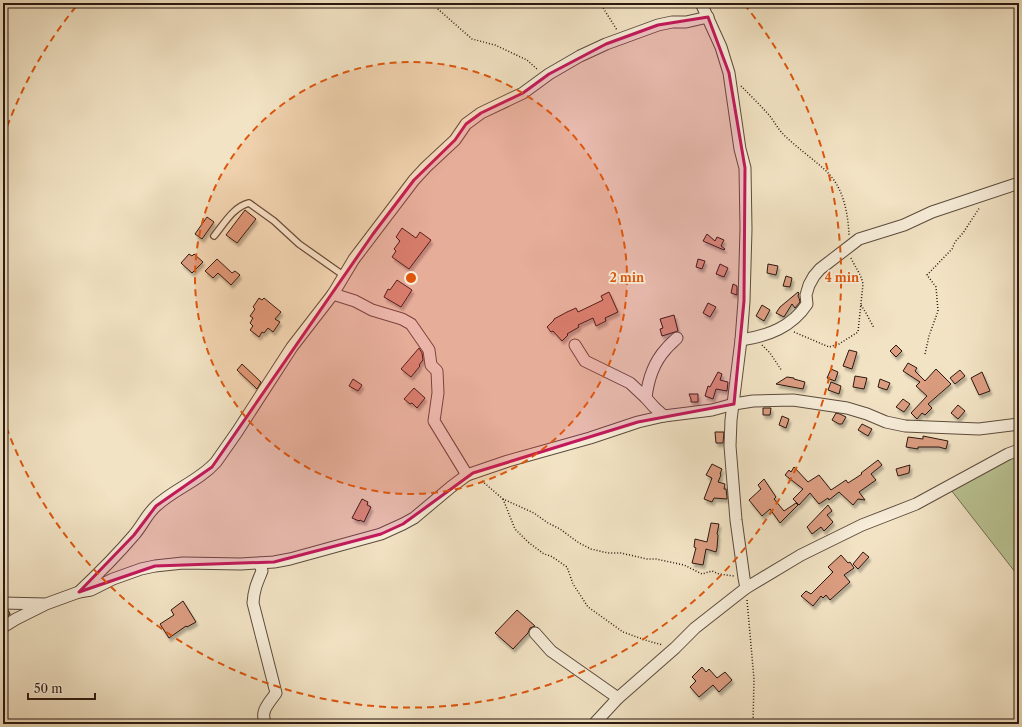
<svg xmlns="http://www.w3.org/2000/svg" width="1022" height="727" font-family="'Libre Caslon Text',serif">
	<defs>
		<filter id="shadow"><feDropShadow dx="2" dy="3.5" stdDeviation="1" flood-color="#0004"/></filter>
	</defs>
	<rect width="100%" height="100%" fill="#f2e3c4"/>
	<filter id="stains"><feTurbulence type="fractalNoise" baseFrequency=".005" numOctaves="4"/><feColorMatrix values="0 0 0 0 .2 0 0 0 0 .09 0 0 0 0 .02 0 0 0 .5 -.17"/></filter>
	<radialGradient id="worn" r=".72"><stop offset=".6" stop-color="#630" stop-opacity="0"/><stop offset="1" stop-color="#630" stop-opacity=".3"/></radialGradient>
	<polygon fill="#bac494" stroke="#726e52" points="1019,454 1019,577 951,490"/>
	<g fill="#dc9d81" stroke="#2a1810" filter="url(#shadow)">
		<polygon points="245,210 256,219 237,243 226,235"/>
		<polygon points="207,217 214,222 202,239 195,234"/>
		<polygon points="402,228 416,238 420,232 431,240 409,269 392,257 396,251 394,249 400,241 396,237"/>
		<polygon points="707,234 715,241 717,237 724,240 721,246 725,249 724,250 703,241"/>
		<polygon points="189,254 192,256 194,254 203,262 192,273 181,263"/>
		<polygon points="217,259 232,273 235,271 240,275 231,285 218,273 213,278 205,271"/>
		<polygon points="698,259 705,261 702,269 696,267"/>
		<polygon points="720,264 728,268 724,277 716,274"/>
		<polygon points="768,264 778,266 776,275 767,273"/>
		<polygon points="786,276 792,278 790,287 783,286"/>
		<polygon points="397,280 412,290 401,307 384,297 388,289 390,290"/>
		<polygon points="733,284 737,286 737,295 731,293"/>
		<polygon points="609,292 618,312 605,318 606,321 596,326 593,318 578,325 579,327 567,334 568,335 562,341 553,331 551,332 547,327 554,320 554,319 567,312 576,308 578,312 603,300 601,296"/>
		<polygon points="798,292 799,293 798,296 799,298 800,302 795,308 792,304 784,317 776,313 780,307"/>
		<polygon points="259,298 262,300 264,298 281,312 275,319 280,322 273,332 268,328 264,333 262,332 259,337 250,330 253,326 250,323 253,318 250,316 255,309 253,307"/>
		<polygon points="708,303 716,307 710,317 703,313"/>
		<polygon points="762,305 770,310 764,321 756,316"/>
		<polygon points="674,315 678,331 662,336 660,329 663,328 660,319"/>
		<polygon points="896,345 902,351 896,357 890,351"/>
		<polygon points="419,348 422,353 423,360 419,365 420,366 411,377 401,369"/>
		<polygon points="849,350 857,352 852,369 843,366"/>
		<polygon points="908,363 917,368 915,371 925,381 936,369 951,384 928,404 932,408 925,415 922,413 917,419 911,413 927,396 916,386 920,382 903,371"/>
		<polygon points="242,364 261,382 257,389 237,370"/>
		<polygon points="831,369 838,372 835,381 827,378"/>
		<polygon points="960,370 965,376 955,384 950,378"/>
		<polygon points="718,372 722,374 720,380 728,382 727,391 716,389 713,399 705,396 708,386 710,387"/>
		<polygon points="982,372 990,391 979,395 971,378"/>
		<polygon points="855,376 867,378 864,389 853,387"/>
		<polygon points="787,377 794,378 794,379 805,382 803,389 776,384"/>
		<polygon points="353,379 362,385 358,391 349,386"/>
		<polygon points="880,379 890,383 887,390 878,387"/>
		<polygon points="831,382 841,386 839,394 828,390"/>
		<polygon points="414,388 425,398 417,408 412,403 410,404 404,399"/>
		<polygon points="689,394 698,394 698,402 691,402 691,399"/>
		<polygon points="903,399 910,404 904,412 896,407"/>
		<polygon points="958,405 965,411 958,419 951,413"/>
		<polygon points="763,408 771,408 770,415 763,415"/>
		<polygon points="836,413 840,414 846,417 842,424 839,424 832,420"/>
		<polygon points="782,416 789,419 786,428 779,425"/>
		<polygon points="862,424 872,429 868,436 858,430"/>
		<polygon points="715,432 724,432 723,443 716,443"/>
		<polygon points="923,436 948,441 946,449 939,447 918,447 918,449 906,447 908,437 923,439"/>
		<polygon points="878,460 882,465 871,474 876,480 859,492 865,500 858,499 853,505 839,492 829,500 828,498 819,504 810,493 799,505 793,499 803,489 785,475 789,470 791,472 794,467 808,482 819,475 831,490 846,480 848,483 862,474 861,473"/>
		<polygon points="712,464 722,469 720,474 721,475 718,482 725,484 724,489 726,489 727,497 727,499 714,498 712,502 704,499 712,478 706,475"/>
		<polygon points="910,465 909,473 898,476 896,469"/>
		<polygon points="764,479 776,497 774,499 784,511 796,503 798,505 780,523 770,509 762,516 749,500 761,489 758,485"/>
		<polygon points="362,499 368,502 367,505 371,507 364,522 360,520 359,521 352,518"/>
		<polygon points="828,505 832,511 827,515 833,522 824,531 821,527 812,534 807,527"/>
		<polygon points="711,523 719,524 717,534 718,535 717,548 716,552 706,549 703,565 692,563 696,548 694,547 695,539 707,542"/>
		<polygon points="863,552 869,557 858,569 853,564"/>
		<polygon points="841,555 848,563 850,562 854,568 844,575 850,582 830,600 826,595 823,598 821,596 813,606 801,596 806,591 811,594 833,572 828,567"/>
		<polygon points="183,601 196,622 187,627 186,626 169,638 160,624 174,615 171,610"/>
		<polygon points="3,610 8,610 10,614 3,619"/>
		<polygon points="517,610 535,626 530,628 528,633 513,649 495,633"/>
		<polygon points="702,667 706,672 709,669 717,678 725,672 732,680 719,692 713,685 699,697 690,687 696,681 692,677"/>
	</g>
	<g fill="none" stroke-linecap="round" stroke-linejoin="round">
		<g stroke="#5c4b3d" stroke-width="8">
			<path id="service" d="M214,236C224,224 233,207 249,203L274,221L299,244L343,275"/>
		</g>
		<g stroke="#5c4b3d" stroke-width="13">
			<g id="minor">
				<polyline points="701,3 721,47 729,73 740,149 745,168 746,229 744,301 741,340 731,420 730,446 736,520 744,578 746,588"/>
				<polyline points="333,294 355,301 372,310 402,319 411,324 429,350 431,365 437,371 438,393 434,421 467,475"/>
				<path d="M741,340C768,336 792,327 807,304L806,295L809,285L814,276L820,269L859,239L904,225L932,212L1019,183"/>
				<polyline points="575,345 585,361 630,383 646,398 654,407 664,416"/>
				<path d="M646,398C648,380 654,362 666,349C669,345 673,342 677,338"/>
				<path d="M260,563L262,571C257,583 254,589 253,603L276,693C269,703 259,712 266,724"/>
				<path d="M79,592C98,574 117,555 134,535C142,526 147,514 156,506C174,489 199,481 216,462L237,432L292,347L333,294L354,259L414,180L426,167L455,140L466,124L481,113L523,93L549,74L580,56L606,44L658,25L672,22H686L708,17"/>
				<polyline points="3,603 46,604 79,592 91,590 113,579 141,569 155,566 183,563 241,564 274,562 290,559 381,534 403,524 414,518 451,487 467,475 508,461 590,438 638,422 664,416 712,410 734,404 753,401 793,400 847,408 867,414 886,422 905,426 979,429 1019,424"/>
				<polyline points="3,627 16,619 44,605"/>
				<polyline points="535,633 551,651 618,698"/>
				<polyline points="594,724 618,698 675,648 695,628 746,588 801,555 862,525 916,504 1008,454 1019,450"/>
			</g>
		</g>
		<g stroke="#2a1810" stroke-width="1.5" stroke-dasharray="1 2" stroke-linecap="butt">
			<polyline points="431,3 472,39 495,45 527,60 538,70"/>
			<polyline points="600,3 617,30"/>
			<path d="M741,86C750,95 760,105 769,115C774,121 778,129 783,134C796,147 812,158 825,170C843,186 848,212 849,235"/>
			<polyline points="861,305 866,313 874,328"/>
			<path d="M794,332L829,347L839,344L858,332L863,284C861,274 855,267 851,258"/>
			<polyline points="762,345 770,353 782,371"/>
			<polyline points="925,354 929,336 938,311 936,287 927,275 952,249 955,242 963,233 980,207"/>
			<polyline points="482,481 503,499 534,513 548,523 560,529 579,543 591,549 608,553 621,553 647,559 656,559 684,565 702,574 712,571 719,574 734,576"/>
			<polyline points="503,499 515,529 528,542 544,554 551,556 567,567 573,584 588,607 623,632 648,641 663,645"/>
			<polyline points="747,600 754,679 753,724"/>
		</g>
		<use href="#service" stroke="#f7edd9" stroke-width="5.5"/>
		<use href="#minor" stroke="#f7edd9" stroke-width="11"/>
	</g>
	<path fill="#c2185b" fill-opacity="0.2" stroke="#c2185b" stroke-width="3" stroke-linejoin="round" d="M708,17L729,73L745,168L744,301L734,404L638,422L473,473L403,524L381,534L274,562L155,566L79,592L134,535L156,506L212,467L373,234L414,180L455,140L466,124L481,113L523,93L549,74L606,44L658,25Z"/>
	<circle cx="411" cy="278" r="216" fill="#de560c" fill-opacity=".12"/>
	<g fill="none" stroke="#de560c" stroke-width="2" stroke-dasharray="7 5">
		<circle cx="411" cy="278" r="216"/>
		<path d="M3 138A431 431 0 0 1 78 4M744 4A431 431 0 1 1 3 418"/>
	</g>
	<circle cx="411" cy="278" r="6" fill="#de560c" stroke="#f7edd9" stroke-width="2"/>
	<g font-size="12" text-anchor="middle" font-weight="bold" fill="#de560c" stroke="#f7edd9" stroke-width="3.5" stroke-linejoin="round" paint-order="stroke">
		<text x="627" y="282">2 min</text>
		<text x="842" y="282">4 min</text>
	</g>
	<rect width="1022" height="727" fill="none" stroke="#f2e3c4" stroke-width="16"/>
	<rect x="4" y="4" width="1014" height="719" fill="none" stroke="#2a1810" stroke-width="2"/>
	<rect x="8" y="8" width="1006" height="711" fill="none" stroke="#2a1810"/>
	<path d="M28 693v6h67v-6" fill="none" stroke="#2a1810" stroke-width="2"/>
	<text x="34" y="693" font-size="12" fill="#2a1810" stroke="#f7edd9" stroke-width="3" paint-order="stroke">50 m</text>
	<rect width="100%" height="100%" filter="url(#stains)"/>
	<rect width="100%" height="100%" fill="url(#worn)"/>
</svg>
